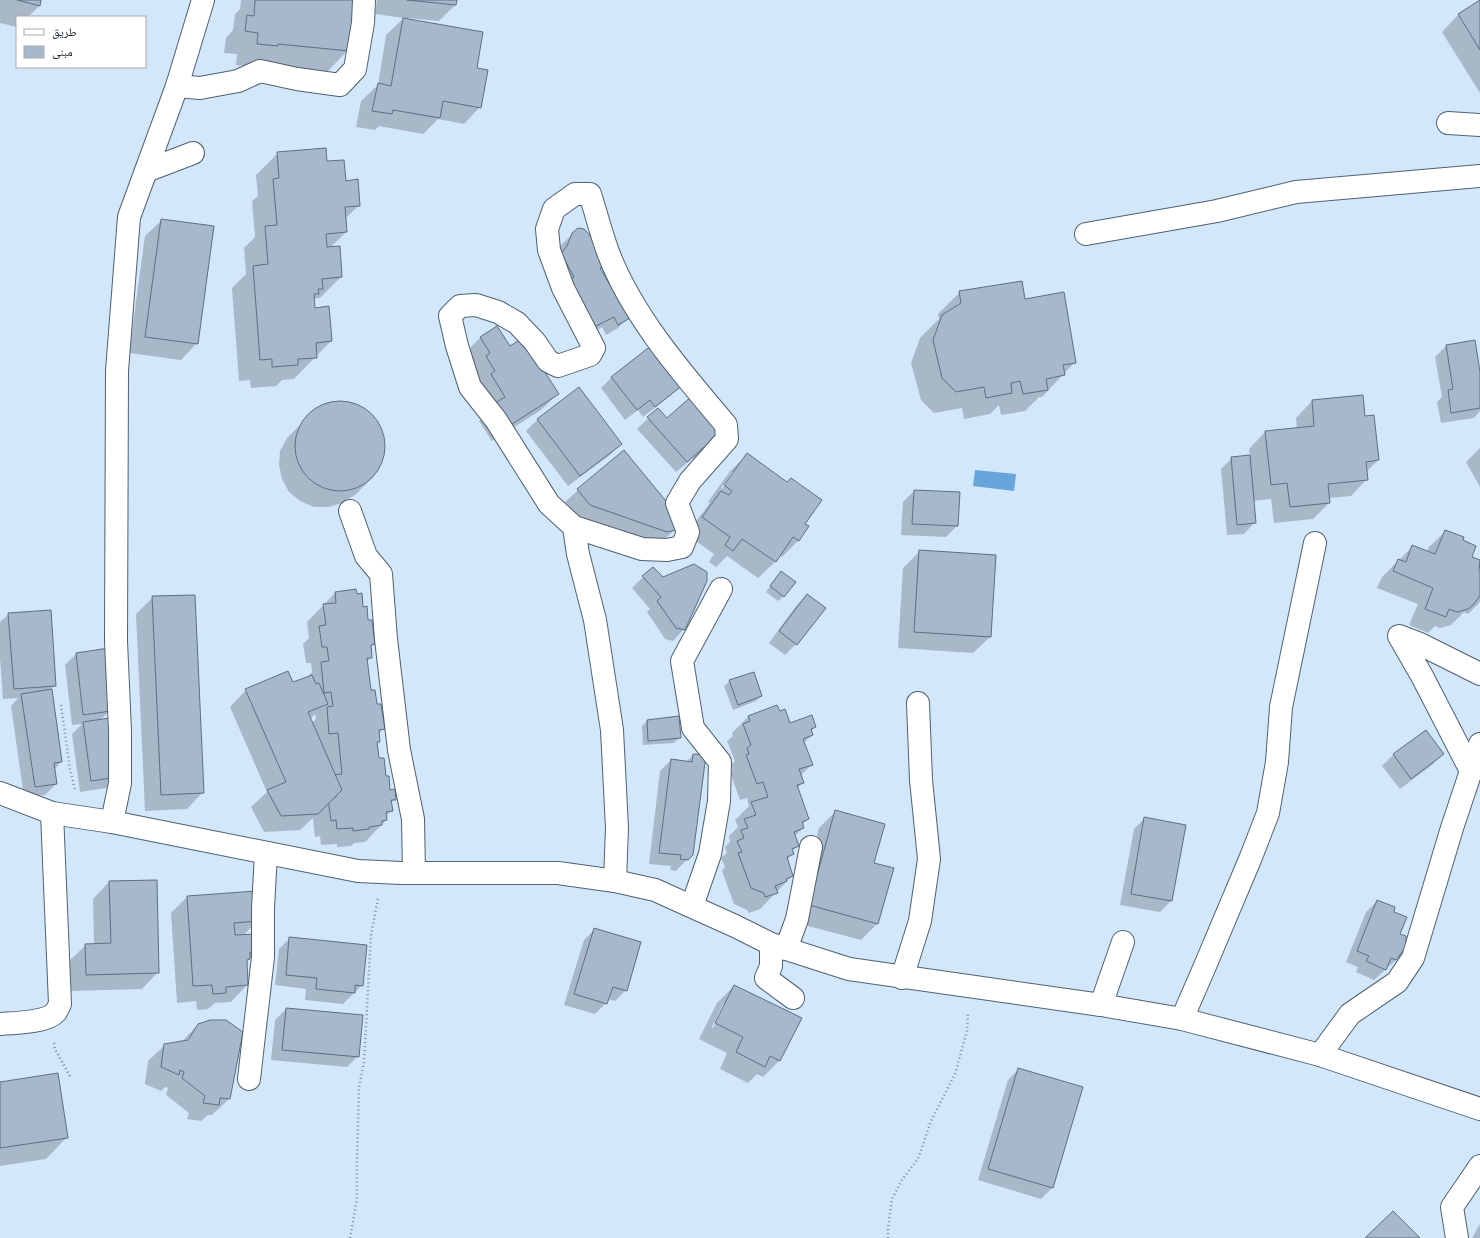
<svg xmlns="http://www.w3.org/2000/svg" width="1480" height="1238" font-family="'Crimson Pro','Noto Naskh Arabic',serif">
	<rect width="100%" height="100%" fill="#d2e7fa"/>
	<polygon fill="#67a4d9" points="975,470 1016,474 1014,491 973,486"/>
	<g fill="#0003" fill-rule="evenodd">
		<polygon points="0,0 40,0 39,6 28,17 17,17 17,27 0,23"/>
		<polygon points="241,0 353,0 348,50 327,72 258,65 255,67 236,65 237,54 224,53 226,38 233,30 235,14 240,9"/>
		<polygon points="377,0 456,0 455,5 439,21 408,18 407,20 476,68 480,107 464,124 438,119 423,134 379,126 375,130 356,127 361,101 378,85 386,35 404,18 375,14"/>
		<polygon points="1480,2 1480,93 1442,32 1458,15"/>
		<polygon points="278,153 326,162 345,182 359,205 345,219 346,232 330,248 341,277 320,298 313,299 314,309 331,341 294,379 282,380 276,386 251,388 250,380 239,381 232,288 246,274 244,248 255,237 252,201 258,196 256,175"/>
		<polygon points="162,220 197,343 181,360 129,353 145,236"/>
		<polygon points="573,234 605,265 600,270 629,317 618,328 606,335 602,327 583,338 556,258 561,245"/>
		<polygon points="960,292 1024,300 1075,362 1042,397 1039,397 1025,411 1001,415 999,405 990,414 964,419 962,408 934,413 921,400 911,363 920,338 939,319 938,314"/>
		<polygon points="481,337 510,348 558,394 541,410 492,441 479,421 488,412 464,354"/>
		<polygon points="1474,341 1480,378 1480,411 1474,418 1441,423 1437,402 1442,397 1435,357 1446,346"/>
		<polygon points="612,377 681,385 670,396 643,417 638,410 625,420 601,388"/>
		<polygon points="579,389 621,444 610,455 568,486 526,431 537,420"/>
		<polygon points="1312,401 1364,417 1378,460 1366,472 1367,479 1351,496 1329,498 1329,503 1313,519 1274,523 1271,499 1253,501 1255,522 1244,534 1227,535 1221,469 1232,458 1250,456 1249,449 1265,432 1297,429 1296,418"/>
		<polygon points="342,402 356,405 369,412 378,424 384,437 384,452 380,466 372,478 355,495 342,503 329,507 314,507 300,501 289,492 282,479 279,465 280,451 287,438 315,410 327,404"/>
		<polygon points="658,409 667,419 710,447 695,460 693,458 676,472 637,429"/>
		<polygon points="1480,448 1480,487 1466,462"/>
		<path d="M747,455L787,483L804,524L799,540L782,557L779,555L775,562L758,578L727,556L716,567L709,562L714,554L686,534L710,503L708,502L730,471ZM732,472H735L722,489L721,488Z"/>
		<polygon points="578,490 680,524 658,546 574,521 561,506"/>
		<polygon points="914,491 959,493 957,526 946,537 901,535 903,502"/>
		<polygon points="1446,531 1461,541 1471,557 1480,561 1480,565 1477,572 1480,573 1480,602 1468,614 1464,612 1451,625 1440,628 1435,626 1428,633 1409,625 1418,604 1377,588 1382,577 1413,546 1427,552 1429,547"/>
		<polygon points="920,551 990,637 973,653 898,648 903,568"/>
		<polygon points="643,577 662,578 684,629 673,641 665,639 647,612 650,609 632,588"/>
		<polygon points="776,578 784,596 778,601 766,592"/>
		<path d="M335,593L363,608L374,644L370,648L371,657L367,662L370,691L384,729L378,734L379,742L376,744L378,759L390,791L395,799L391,803L392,811L386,816V820L365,842L354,843L351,846L337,847V844L321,845L320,836L315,837L313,818L300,830L264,832L251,807L267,792L230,707L246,690L292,684L306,678L312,672L311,663H306L303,644L309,638L307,622ZM315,714L316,719L312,723L310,719ZM337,794V798L332,799Z"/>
		<polygon points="807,595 796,644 785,655 769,643 796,606"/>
		<polygon points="153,597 203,792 187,809 145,811 136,614"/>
		<polygon points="9,614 55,685 51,689 61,762 54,770 56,784 45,795 24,797 11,706 18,698 3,699 0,658 0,622"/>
		<polygon points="76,654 110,711 100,720 117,777 106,788 80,792 72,734 82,724 72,725 65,665"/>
		<polygon points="730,681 761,696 756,701 733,710 724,686"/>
		<polygon points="678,717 680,737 674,743 643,745 642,726 647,721"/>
		<polygon points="748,717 789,724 815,727 811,731 812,735 804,743 812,764 800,776 803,783 797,788 808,819 802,825 803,828 794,837 798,846 792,851 793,853 787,860 792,876 760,909 749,913 747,910 734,904 722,871 725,867 721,858 727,853 725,847 730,842 729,836 738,827 735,820 749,806 747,798 740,800 730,772 733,770 731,765 735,761 727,741 733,736 732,733"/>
		<polygon points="1426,731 1443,754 1432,765 1400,789 1382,766 1393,755"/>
		<polygon points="693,755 692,854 676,871 670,870 671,866 649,864 660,771 671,760 686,762"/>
		<polygon points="836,811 873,864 877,924 861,940 793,922 819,828"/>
		<polygon points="1145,818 1171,901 1160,912 1120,905 1134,829"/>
		<polygon points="109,882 158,972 142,989 70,991 69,961 86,945 94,944 93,899"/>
		<polygon points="187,897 257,921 243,936 257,951 246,962 247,985 231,1002 215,1003 208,1009 197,1010 196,1001 177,1003 171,913"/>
		<polygon points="1377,901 1393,912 1399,935 1405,946 1396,960 1374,980 1356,972 1358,967 1346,962 1366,912"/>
		<polygon points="595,929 626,990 615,1001 608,999 606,1003 595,1014 564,1005 584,940"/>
		<polygon points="290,938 362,985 343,1004 305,1000 306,989 275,985 279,949"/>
		<path d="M734,986L780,1060L763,1077L757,1074L748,1083L720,1069L727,1053L699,1039L717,1003ZM723,1004H725L713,1028L712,1027Z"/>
		<polygon points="286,1009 358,1056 347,1067 271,1060 275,1020"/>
		<path d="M198,1025L242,1033L229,1099L212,1115H208L201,1121L187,1119L189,1113L166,1095L168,1088L165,1087L161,1091L145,1084L148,1061L165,1045L181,1042ZM188,1038H190L186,1044L184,1043Z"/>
		<polygon points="1019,1069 1052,1188 1041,1199 978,1180 1008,1080"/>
		<polygon points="0,1083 67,1137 46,1159 0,1166"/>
		<polygon points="1480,1224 1480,1238 1472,1238"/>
	</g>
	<g fill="#a6b9cc" stroke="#5d6f80">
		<polygon points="17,0 41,0 40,6"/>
		<polygon points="255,0 354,0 349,51 278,44 278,46 257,44 258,33 245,31 247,15 254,16"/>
		<polygon points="407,0 457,0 456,5"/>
		<polygon points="1480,0 1480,50 1458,14"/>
		<polygon points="403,18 483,32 477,68 488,70 481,108 443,101 440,118 393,110 392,114 372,111 378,83 391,86"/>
		<polygon points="326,148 327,161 344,160 346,181 358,179 360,206 345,207 347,232 326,234 327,247 340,246 342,277 322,279 323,289 318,289 319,294 314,294 315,308 329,306 332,341 316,343 317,358 298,359 298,365 272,367 272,359 260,360 253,266 268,264 265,226 277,225 273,179 279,178 277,152"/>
		<polygon points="161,219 214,226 198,344 145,337"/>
		<polygon points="578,228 584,229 589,234 607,265 600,268 630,318 618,325 614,317 594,327 568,280 574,277 561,253 567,246 572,233"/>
		<polygon points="1022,281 1025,299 1064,292 1076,363 1063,365 1065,375 1046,379 1048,390 1023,394 1020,381 1011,383 1012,393 986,398 984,387 956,392 942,378 933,340 942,315 961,303 959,291"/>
		<polygon points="497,326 510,346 523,338 559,394 509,426 495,403 505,397 491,374 495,371 486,356 490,353 480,337"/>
		<polygon points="1475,340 1480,372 1480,408 1451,413 1448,390 1453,389 1446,345"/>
		<polygon points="652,345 683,385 655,407 650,400 637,410 611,377"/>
		<polygon points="579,387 622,444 580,476 537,419"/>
		<polygon points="694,394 722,436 707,450 704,447 687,462 647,417 658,408 667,418"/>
		<polygon points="1363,395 1365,416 1374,415 1379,460 1366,462 1368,480 1328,484 1330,503 1290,507 1287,483 1271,485 1265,431 1314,426 1312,400"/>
		<circle cx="340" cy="446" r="45"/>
		<polygon points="624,450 679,517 676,530 667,532 590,505 577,489"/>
		<polygon points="747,453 787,482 791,478 822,500 805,524 809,526 799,541 793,537 776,562 742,539 733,551 725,545 730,537 702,517 721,491 729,495 732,491 724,485"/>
		<polygon points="1250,455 1256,523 1237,525 1231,457"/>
		<polygon points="914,490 960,492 958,526 912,524"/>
		<polygon points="1445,530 1464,537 1463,540 1476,546 1472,557 1480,560 1479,571 1480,572 1480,596 1473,605 1468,609 1457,612 1449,609 1446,617 1425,609 1433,588 1393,571 1398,559 1406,562 1412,545 1435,554"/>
		<polygon points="919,550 996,555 991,637 914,632"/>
		<polygon points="694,564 707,572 707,581 685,630 676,628 657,601 661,597 642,576 653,567 663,577"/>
		<polygon points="781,571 796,582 784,597 770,586"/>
		<polygon points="356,589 357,594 362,593 363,607 367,606 368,620 372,620 375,644 371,645 372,658 367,658 371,690 375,690 377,704 381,704 385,729 379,730 380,742 377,742 379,758 384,758 386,776 389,776 390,790 395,789 396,800 391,800 393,811 386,812 387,820 382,821 382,825 369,827 369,829 353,831 353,828 337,829 336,820 331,821 328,798 336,797 334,775 342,774 338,733 329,734 327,707 333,706 331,692 324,693 321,662 329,661 327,647 322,647 319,626 326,625 323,604 336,603 335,592"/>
		<polygon points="807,594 826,608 797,645 779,631"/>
		<polygon points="195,595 204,793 161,795 152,596"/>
		<polygon points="51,610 56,686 14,689 8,613"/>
		<polygon points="109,648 111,711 83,715 76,653"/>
		<polygon points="288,671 293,682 312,675 316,684 319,683 328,704 308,712 342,790 318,814 281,816 267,790 286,782 245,689"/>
		<polygon points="754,672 762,696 738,705 729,680"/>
		<polygon points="52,689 62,762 54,763 57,784 35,787 21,694"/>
		<polygon points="777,705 780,711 785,709 790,723 812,715 816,727 811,729 813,735 803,739 813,765 799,769 804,783 797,785 809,819 802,822 804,828 794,832 799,846 792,849 794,854 787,857 793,876 786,879 787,881 775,886 778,893 765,897 764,893 751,888 738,853 742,852 737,841 744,838 741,830 748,828 744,819 756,815 751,802 768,797 763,782 757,784 746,755 749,754 747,748 751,745 743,724 750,721 748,716"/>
		<polygon points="679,716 681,738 648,741 647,720"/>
		<polygon points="116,717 118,777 91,781 83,722"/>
		<polygon points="1426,730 1444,754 1411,779 1393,754"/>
		<polygon points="693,754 706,755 693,855 688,860 680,859 681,855 659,853 671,759 692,762"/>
		<polygon points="835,810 885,824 874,863 894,868 878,924 809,905"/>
		<polygon points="1144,817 1186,825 1172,901 1131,894"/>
		<polygon points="157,880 159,973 86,975 85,944 111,943 109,881"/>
		<polygon points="256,891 258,921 234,923 235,935 257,934 258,952 250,952 250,959 247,960 248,985 226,987 226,993 213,994 212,985 193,986 187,896"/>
		<polygon points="1377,900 1395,907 1394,912 1407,917 1400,934 1406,936 1406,947 1396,960 1391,958 1386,970 1366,961 1369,956 1357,951"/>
		<polygon points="594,928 641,942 627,991 613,987 607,1004 574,994"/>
		<polygon points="289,937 367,945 363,986 355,985 355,993 316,989 317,978 286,975"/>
		<polygon points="734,985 802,1018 780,1061 770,1056 765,1067 736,1052 743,1037 715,1023"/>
		<polygon points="286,1008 363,1015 359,1057 282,1050"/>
		<polygon points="210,1020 226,1020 243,1032 230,1099 220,1098 219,1105 203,1103 205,1096 182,1078 184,1072 180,1070 179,1075 161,1067 164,1044 188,1040 198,1024"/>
		<polygon points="1018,1068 1083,1087 1053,1188 988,1169"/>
		<polygon points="58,1073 68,1138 0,1148 0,1082"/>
		<polygon points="1393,1211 1420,1238 1365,1238"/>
	</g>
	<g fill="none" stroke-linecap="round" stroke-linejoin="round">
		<g stroke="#4f6171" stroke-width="24">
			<g id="minor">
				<polyline points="177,86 200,88 238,81 260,71 297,79 340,85 355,69 363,23 364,0"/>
				<polyline points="1448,123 1480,125"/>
				<polyline points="146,171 193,153"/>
				<polyline points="1086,234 1217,211 1296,192 1480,176"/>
				<polyline points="350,511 366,556 381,574 386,639 399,750 413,819 414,873"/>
				<path d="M574,527L642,549L667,550L682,547L688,532L677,503L690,481L727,439L726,425C683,374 632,316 608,252C601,233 596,213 590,194H575L554,209L547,229L549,250L563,288L594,348L590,355L558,366L548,361L535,342L517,323L498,312L476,305L460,306L450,316L457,346L470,387L496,420L549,504L574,527L578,554L595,620L612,730L617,828L615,881"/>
				<polyline points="1471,771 1422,676 1399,636 1420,644 1480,674"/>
				<polyline points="0,793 52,813 112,822 358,871 401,873 558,873 615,881 655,890 735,926 771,944 849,969 1101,1005 1182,1019 1320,1055 1480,1109"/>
				<polyline points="112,822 120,783 120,731 116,641 117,371 129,217 177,86 203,0"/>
				<polyline points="692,906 710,854 719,801 720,762 693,728 682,661 721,589"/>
				<polyline points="771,944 771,966 766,978 793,998"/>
				<polyline points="786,949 797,919 811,847"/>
				<polyline points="902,978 920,921 929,859 921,780 918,703"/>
				<polyline points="1101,1005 1123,942"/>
				<polyline points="1182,1019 1205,966 1251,857 1268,813 1277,762 1281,707 1315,543"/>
				<path d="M0,1024C13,1023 46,1023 56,1012C57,1010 59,1006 60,1004L52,813"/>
				<polyline points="1320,1055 1350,1014 1397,982 1413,958 1452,828 1480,744"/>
				<polyline points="249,1079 263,957 263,908 266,853"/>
				<polyline points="1457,1238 1452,1207 1480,1166"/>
			</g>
		</g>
		<g stroke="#7e8d9b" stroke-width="2.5" stroke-dasharray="1 3" stroke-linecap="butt">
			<polyline points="61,705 70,769 75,790"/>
			<polyline points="54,1043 55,1049 71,1078"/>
			<polyline points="350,1238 357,1199 357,1160 359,1087 364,1062 371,935 378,898"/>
			<polyline points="888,1238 888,1228 892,1199 902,1180 918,1159 931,1121 955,1074 967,1031 968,1012"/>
		</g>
		<use href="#minor" stroke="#fff" stroke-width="22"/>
	</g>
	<rect x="16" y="16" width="130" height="52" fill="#ffffff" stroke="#a6a9ac"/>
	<rect x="24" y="29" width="20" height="6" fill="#ffffff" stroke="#a6a9ac"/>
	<text x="52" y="36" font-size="12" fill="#20282f">طريق</text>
	<rect x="24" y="46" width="20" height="12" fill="#a6b9cc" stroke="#a6a9ac"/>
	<text x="52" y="56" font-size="12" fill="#20282f">مبنى</text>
</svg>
